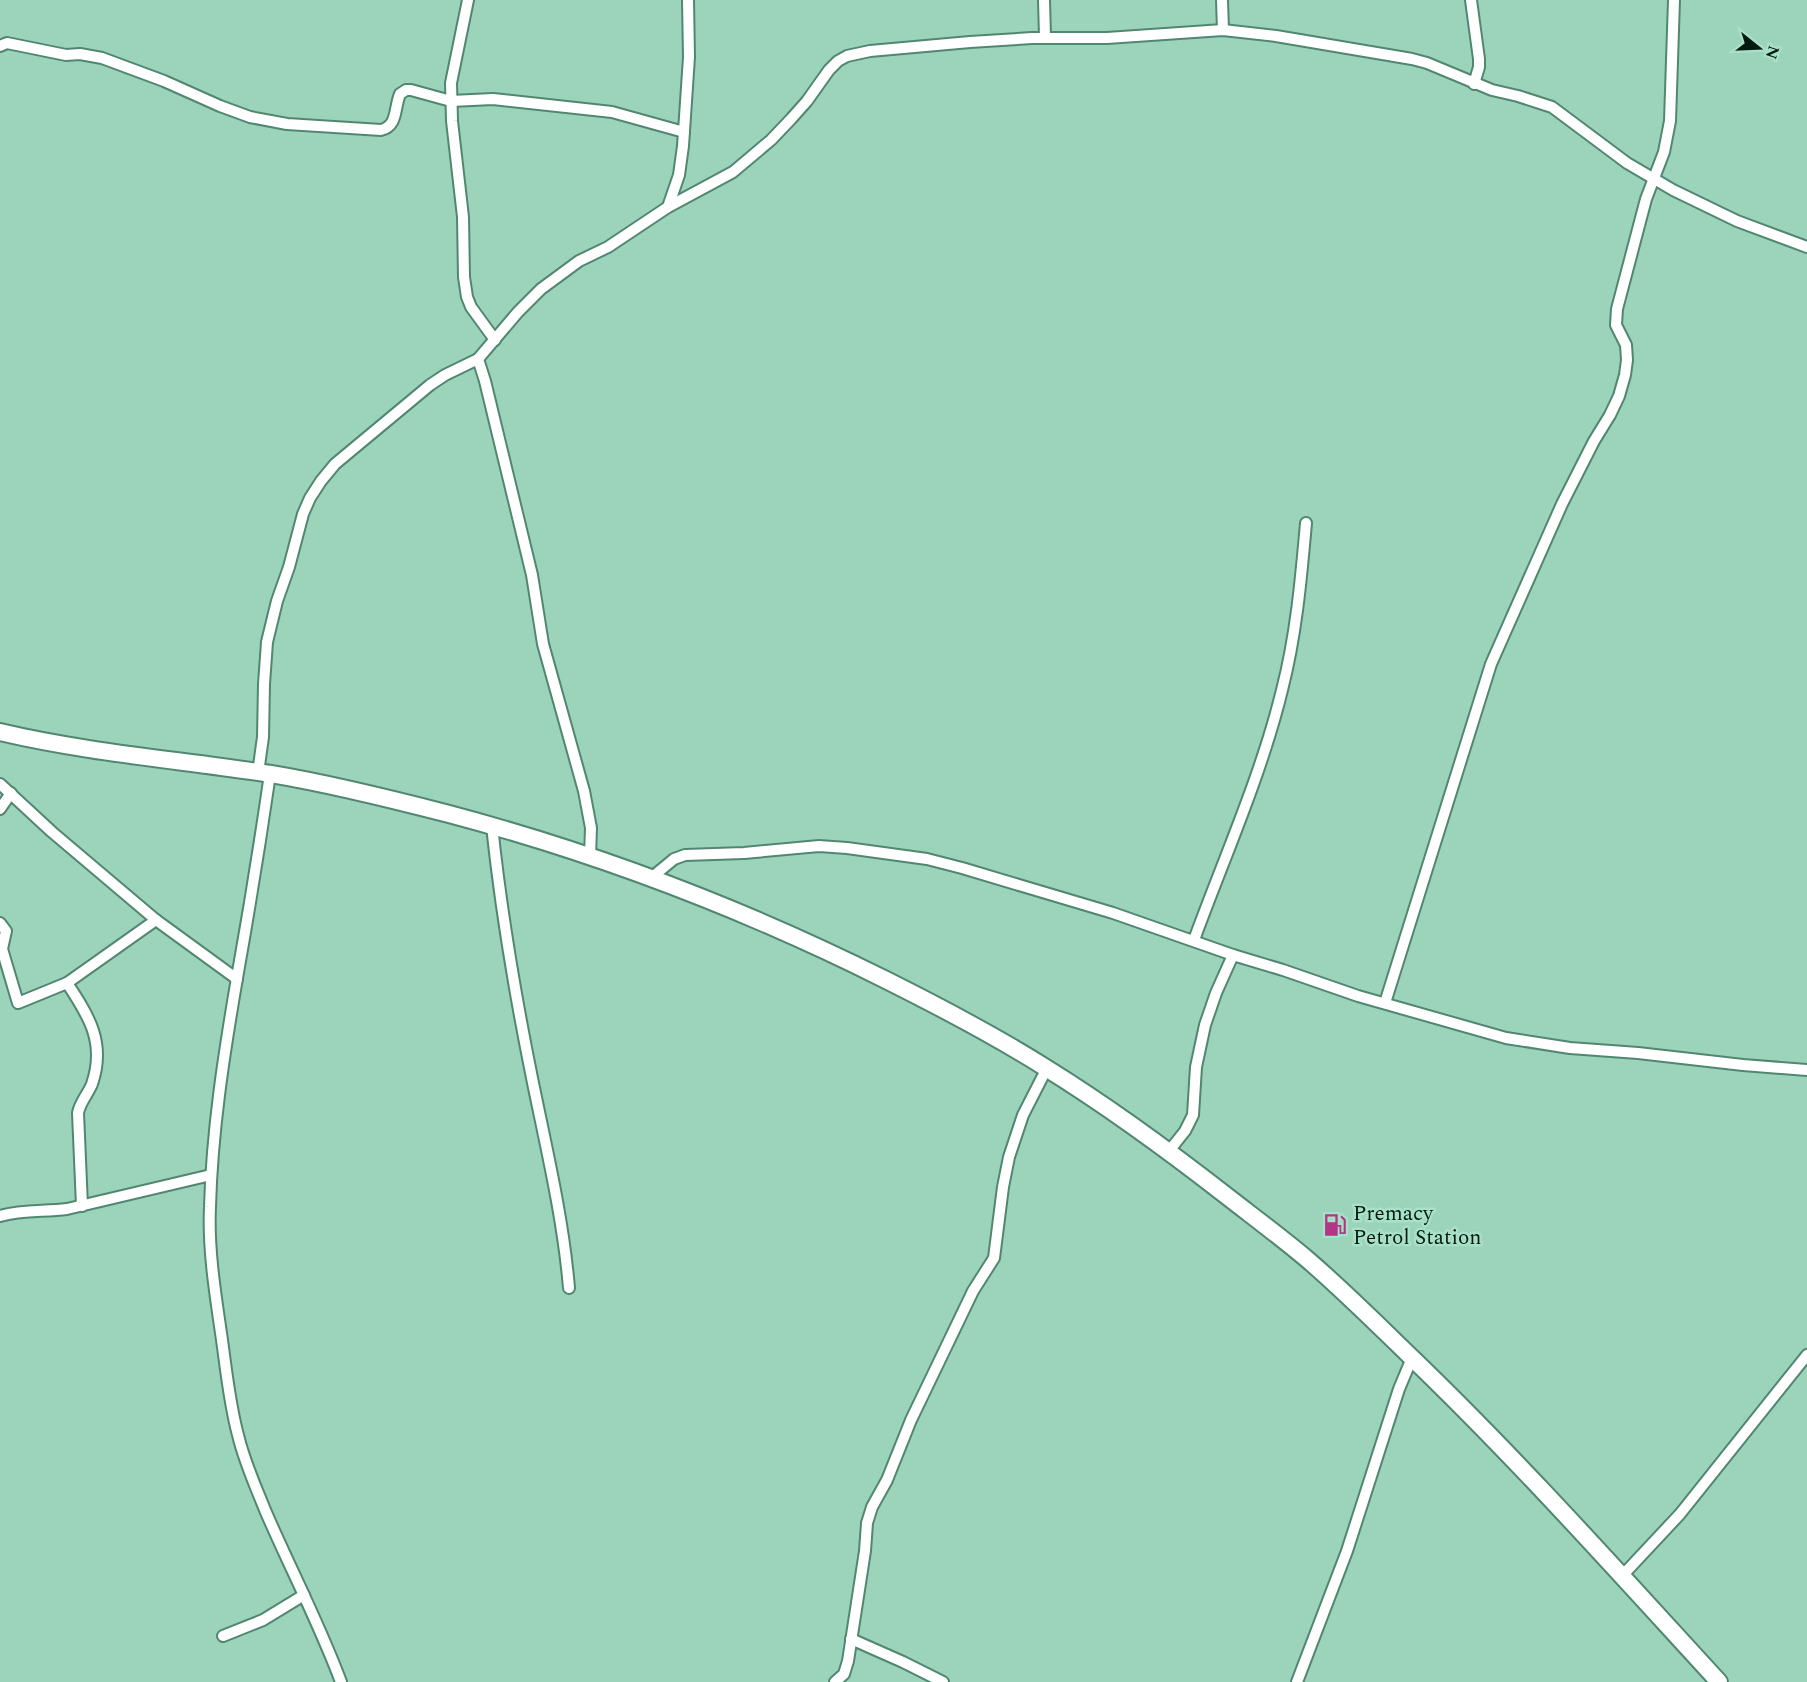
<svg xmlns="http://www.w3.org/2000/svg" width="1807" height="1682" font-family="Spectral,serif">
	<rect width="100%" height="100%" fill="#9cd4bb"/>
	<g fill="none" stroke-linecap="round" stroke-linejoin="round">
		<g stroke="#518771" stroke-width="14">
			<g id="minor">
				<polyline points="468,0 451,83 452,121 463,217 464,277 467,297 471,307 495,340"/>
				<polyline points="1044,0 1045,37"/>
				<polyline points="1222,0 1223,30"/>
				<polyline points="1471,0 1479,59 1479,67 1474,84"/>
				<path d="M0,46L7,43L66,55L80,54L102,58L164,81L220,106L250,117L287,124L381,130C398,126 394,108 400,94L406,90H411L451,101L493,99L612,112L684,132"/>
				<polyline points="668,207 679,175 683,146 689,57 688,0"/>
				<polyline points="478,359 485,381 532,575 543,644 584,791 591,828 590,857"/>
				<polyline points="258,773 263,737 264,684 267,642 277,601 289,567 303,514 310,498 321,481 335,464 430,385 445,375 478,359 518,312 541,289 579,261 608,247 668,207 733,172 771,140 791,119 807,101 829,70 838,61 847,56 870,51 970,42 1032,38 1107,38 1223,30 1276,36 1412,59 1427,63 1492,90 1518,96 1552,107 1627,163 1673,190 1737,221 1807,247"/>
				<path d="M270,774C260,843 249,911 237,978C224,1054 212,1130 210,1207C208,1248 215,1292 221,1333C226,1367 229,1402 238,1435C244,1461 255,1485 265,1510C290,1568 319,1623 341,1682"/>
				<polyline points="0,784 52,832 156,920 237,979"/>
				<polyline points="0,809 11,793"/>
				<path d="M492,826C501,911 515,994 532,1078C546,1147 563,1217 569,1288"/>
				<polyline points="651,878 674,859 685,855 744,853 819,846 847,848 927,859 962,868 1113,913 1233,955"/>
				<path d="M0,923L6,931L2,949L18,1003L67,983C89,1016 106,1043 92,1084C88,1094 80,1102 78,1113L82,1206"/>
				<path d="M1194,940C1224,858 1261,776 1282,690C1296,636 1301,580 1306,523"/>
				<polyline points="67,983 156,920"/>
				<polyline points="1385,1003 1491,664 1562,504 1594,441 1610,415 1619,396 1625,375 1627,360 1626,345 1616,325 1617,309 1646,199 1664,152 1670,121 1674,0"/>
				<polyline points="1169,1151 1185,1131 1193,1115 1196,1067 1205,1025 1216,993 1233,955 1283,970 1358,996 1506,1038 1570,1048 1638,1053 1743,1065 1807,1070"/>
				<path d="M0,1216C22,1209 44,1212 67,1209L211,1175"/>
				<polyline points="1622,1576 1680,1514 1807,1355"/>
				<polyline points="223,1636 263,1620 304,1595"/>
				<polyline points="851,1639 903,1662 943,1682"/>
				<polyline points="835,1682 844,1674 848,1661 865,1551 867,1523 872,1507 887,1480 911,1420 973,1291 994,1258 1003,1187 1009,1157 1023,1115 1047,1068"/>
				<polyline points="1297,1682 1347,1551 1399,1389 1412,1358"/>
			</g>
		</g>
		<g stroke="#518771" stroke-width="20">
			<path id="trunk" d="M0,732C89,753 181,760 271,774C331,784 391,799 449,814C600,854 746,910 886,980C940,1007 994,1035 1046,1068C1109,1107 1169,1151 1228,1197C1255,1218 1282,1238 1308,1260C1344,1291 1377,1324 1411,1357C1519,1461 1618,1572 1719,1682"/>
		</g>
		<use href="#minor" stroke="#fff" stroke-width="10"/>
		<use href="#trunk" stroke="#fff" stroke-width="16"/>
	</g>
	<defs>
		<g id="fuel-bare" transform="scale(1.8)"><path d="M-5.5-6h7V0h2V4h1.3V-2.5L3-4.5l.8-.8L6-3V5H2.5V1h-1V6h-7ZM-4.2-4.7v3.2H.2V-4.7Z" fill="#b33585" stroke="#a8e1c8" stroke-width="2.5" paint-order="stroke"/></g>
	</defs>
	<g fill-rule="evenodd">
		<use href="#fuel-bare" x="1335" y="1225"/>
	</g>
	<g text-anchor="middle" stroke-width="5" stroke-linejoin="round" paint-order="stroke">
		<g font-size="21" fill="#041a11" stroke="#a8e1c8" text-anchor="start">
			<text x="1353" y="1220">Premacy<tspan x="1353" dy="24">Petrol Station</tspan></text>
		</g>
	</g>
	<g transform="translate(1759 48) rotate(108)" stroke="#a8e1c8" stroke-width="4.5" paint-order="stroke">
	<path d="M0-4.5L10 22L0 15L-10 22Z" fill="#041a11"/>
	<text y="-9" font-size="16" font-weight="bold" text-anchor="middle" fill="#041a11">N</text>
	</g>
</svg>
